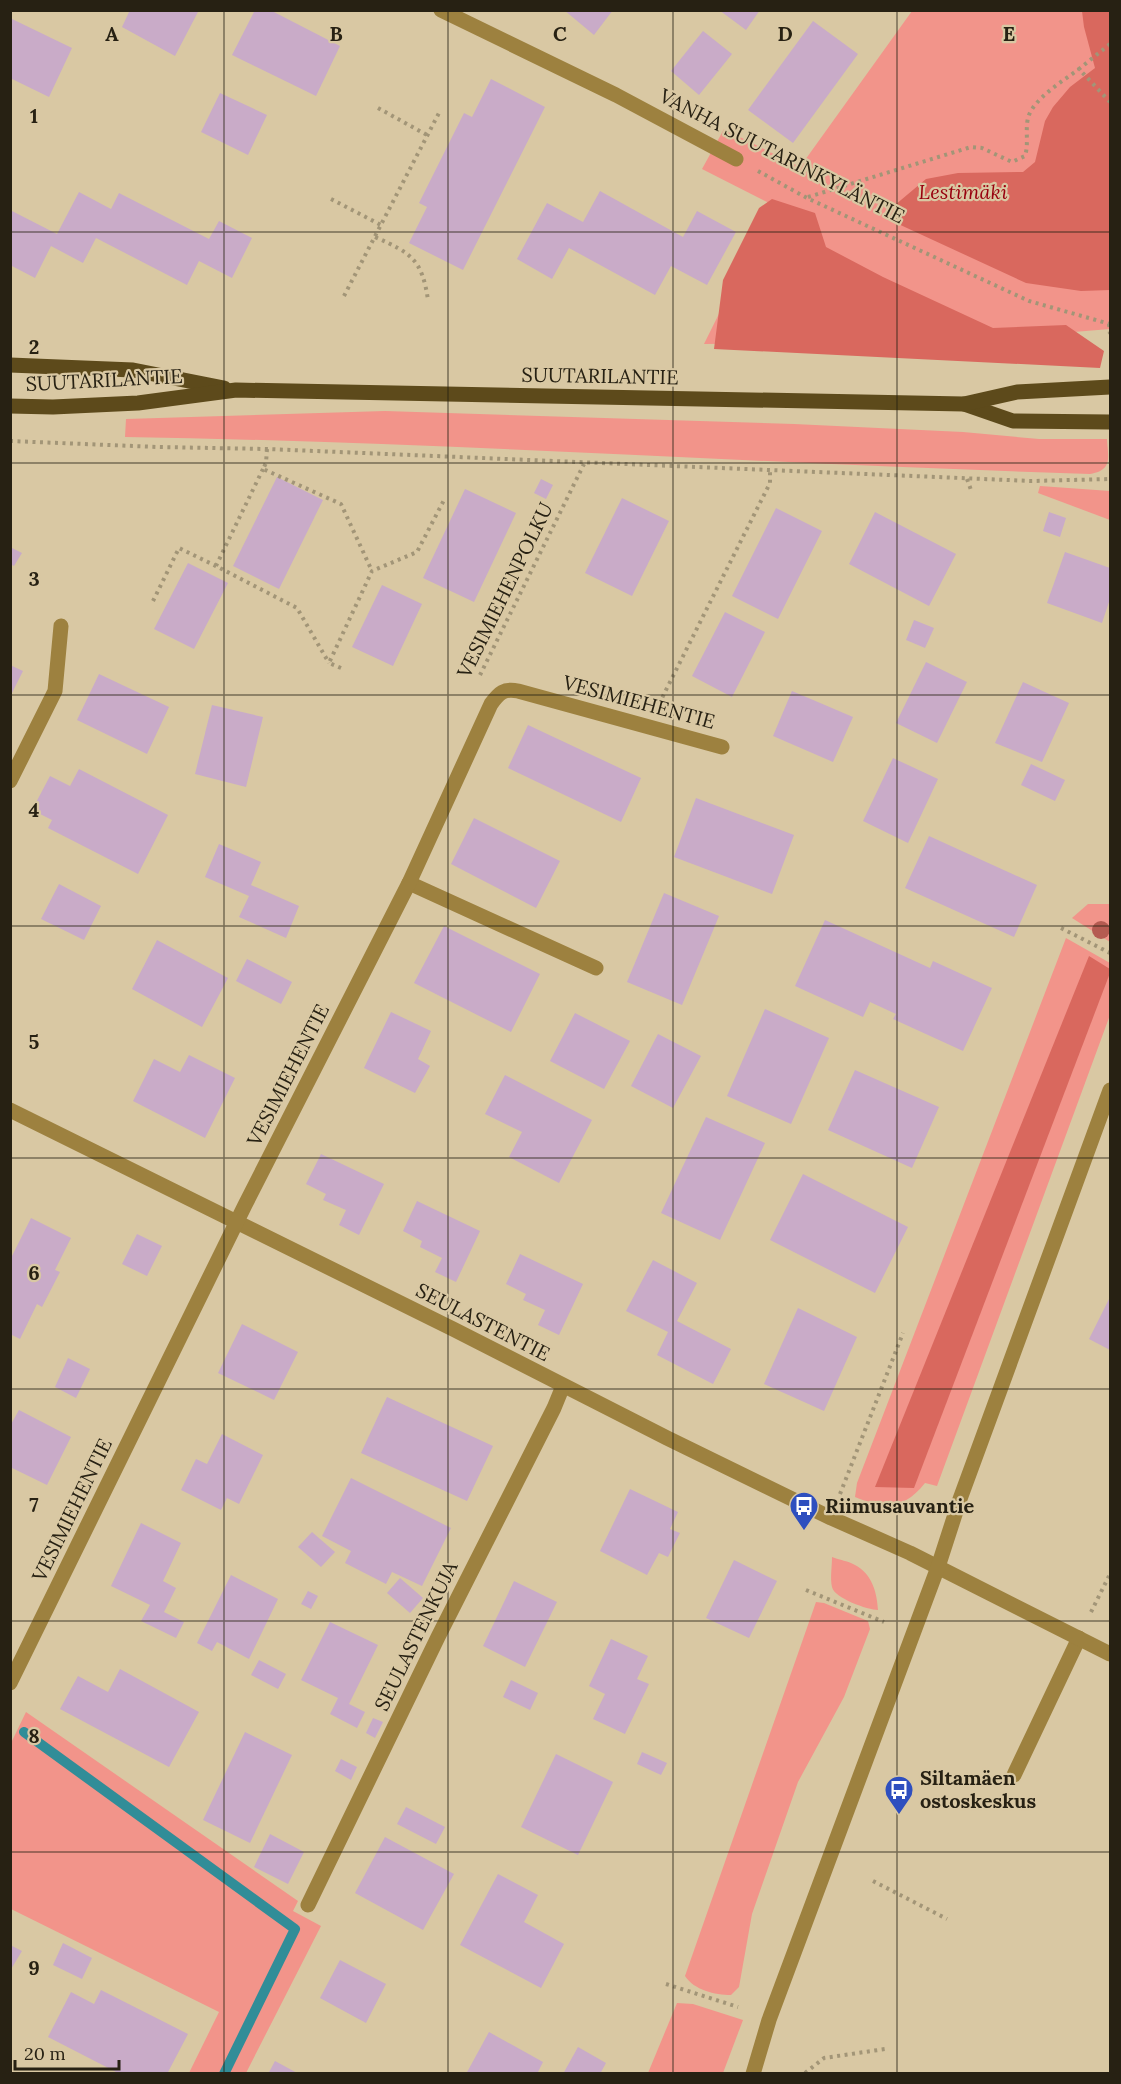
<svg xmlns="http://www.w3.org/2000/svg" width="1121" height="2084" font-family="Lora,serif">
	<rect width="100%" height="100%" fill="#d9c8a3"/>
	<g fill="#f2948a">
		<polygon points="912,11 1110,11 1110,329 950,342 704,344 773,205 702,169 724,129 800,167"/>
		<path d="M385,411L794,424L963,432L1039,439H1107C1108,458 1113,470 1090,474C768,464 446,442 125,437L126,419Z"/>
		<polygon points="1040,486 1110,491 1110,520 1038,493"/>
		<polygon points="1088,904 1110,904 1110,942 1072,918"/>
		<path d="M1066,938L1110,963V1015L937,1486L925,1483C904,1510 883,1509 855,1497L857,1483Z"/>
		<path d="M832,1557C839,1560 849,1561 855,1565C872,1574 877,1592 878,1610C868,1610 834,1598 832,1587C830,1578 832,1567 832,1557Z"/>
		<path d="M816,1602L824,1603L868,1621L870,1629L844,1697L798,1782L752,1914L739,1987L731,1995C715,1995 694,1990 685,1976Z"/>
		<polygon points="26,1712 298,1901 293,1911 321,1926 246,2073 189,2073 219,2012 11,1909 11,1743"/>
		<polygon points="677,2003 693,2004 743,2020 723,2073 648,2073"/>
	</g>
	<g fill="#d9685e">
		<polygon points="1082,11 1110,11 1110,290 1081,291 1026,283 894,222 895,205 926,179 958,173 1023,172 1035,162 1045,121 1053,107 1070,87 1095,68 1084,27"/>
		<polygon points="772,199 815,213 826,247 883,277 993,328 1066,325 1104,351 1100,368 714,349 723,280 759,208"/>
		<polygon points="1089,956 1110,969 1110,973 914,1488 875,1487"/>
	</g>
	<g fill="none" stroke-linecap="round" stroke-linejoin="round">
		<polyline stroke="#318d98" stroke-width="10" points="24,1732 295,1929 224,2074"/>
	</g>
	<g fill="#c9abc8">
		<polygon points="130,10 199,10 175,56 122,27"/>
		<polygon points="255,10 270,10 340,46 316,96 232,55"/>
		<polygon points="564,10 613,10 594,35"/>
		<polygon points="719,10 760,10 746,30"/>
		<polygon points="10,18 72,48 49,97 10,78"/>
		<polygon points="813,21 858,54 793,143 748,110"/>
		<polygon points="703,31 732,54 699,95 671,71"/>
		<polygon points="491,79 545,107 463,270 409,243 427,207 419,203 464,113 472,117"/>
		<polygon points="220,93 267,115 248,155 201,132"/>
		<polygon points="600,191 683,237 697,211 736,232 707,285 671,266 655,295 569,248 552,279 517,259 547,203 583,222"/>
		<polygon points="79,192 111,209 119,193 209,239 219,221 252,238 232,278 199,261 187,285 96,238 83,263 51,246 35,278 10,265 10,210 57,234"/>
		<polygon points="277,477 323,500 279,589 233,566"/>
		<polygon points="541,479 553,485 546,499 534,493"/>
		<polygon points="465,489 516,513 474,602 423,578"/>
		<polygon points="622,498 669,521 632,596 585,573"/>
		<polygon points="776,508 822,531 778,619 732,596"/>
		<polygon points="875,512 956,554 929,606 849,564"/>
		<polygon points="1049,512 1066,518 1060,537 1043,531"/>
		<polygon points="10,547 22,553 14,566 10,564"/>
		<polygon points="1065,552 1110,568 1110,599 1102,623 1047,603"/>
		<polygon points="188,563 228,583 194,649 154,629"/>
		<polygon points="382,585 422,604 393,666 352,647"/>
		<polygon points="725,612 765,632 732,697 692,676"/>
		<polygon points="914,620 934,628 925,648 906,640"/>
		<polygon points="926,662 967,682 937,743 896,723"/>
		<polygon points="10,665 23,671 10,697"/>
		<polygon points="99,674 169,707 147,754 77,720"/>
		<polygon points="1023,682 1069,703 1042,762 995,743"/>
		<polygon points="792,691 853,717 833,762 773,736"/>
		<polygon points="212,705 263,717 246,787 195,774"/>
		<polygon points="528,725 641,778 621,822 508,768"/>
		<polygon points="893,758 938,779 908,843 863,821"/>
		<polygon points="1031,764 1065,780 1055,801 1021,785"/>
		<polygon points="79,769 168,815 138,874 48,828 52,820 32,810 50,776 70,786"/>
		<polygon points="696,798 794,835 772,894 674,857"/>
		<polygon points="474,818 560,861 536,908 451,864"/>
		<polygon points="929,836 1037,885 1014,937 905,888"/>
		<polygon points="219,844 261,862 251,885 299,906 286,938 239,917 249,896 205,877"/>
		<polygon points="59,884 101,906 84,940 41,919"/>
		<polygon points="664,893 719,916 682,1005 627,982"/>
		<polygon points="825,920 930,968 933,961 992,988 963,1051 893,1019 896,1014 870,1002 863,1017 795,986"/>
		<polygon points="444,926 540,974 511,1032 414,983"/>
		<polygon points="157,940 228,978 202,1027 132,989"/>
		<polygon points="247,959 292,982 281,1004 236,981"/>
		<polygon points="765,1009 829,1038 791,1124 727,1096"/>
		<polygon points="391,1012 431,1031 418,1059 430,1066 415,1093 364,1068"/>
		<polygon points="575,1013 630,1041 604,1089 550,1061"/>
		<polygon points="658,1034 701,1056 673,1108 631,1086"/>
		<polygon points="189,1055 235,1078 205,1138 133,1101 154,1059 180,1072"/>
		<polygon points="855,1070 939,1107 912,1168 828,1130"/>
		<polygon points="505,1075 592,1120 559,1183 509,1157 522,1132 485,1114"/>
		<polygon points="706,1117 765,1143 720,1240 661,1213"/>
		<polygon points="321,1154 384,1184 359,1235 339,1225 346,1210 323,1200 326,1194 306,1184"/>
		<polygon points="803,1174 908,1227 875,1293 770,1240"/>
		<polygon points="417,1201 480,1231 456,1282 435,1272 442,1258 420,1247 422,1241 403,1231"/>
		<polygon points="31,1218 71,1238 55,1270 60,1272 42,1307 37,1304 20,1339 10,1334 10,1260"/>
		<polygon points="137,1234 162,1246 147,1276 122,1264"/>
		<polygon points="520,1254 583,1284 559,1335 538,1325 545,1310 523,1300 526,1294 506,1284"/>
		<polygon points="653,1260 697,1283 677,1321 731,1349 713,1384 657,1355 668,1332 626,1311"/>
		<polygon points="1110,1297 1110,1350 1089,1339"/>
		<polygon points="798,1308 857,1337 824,1411 764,1384"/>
		<polygon points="242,1324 298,1352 274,1400 218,1373"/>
		<polygon points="68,1358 90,1369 76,1398 55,1387"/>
		<polygon points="387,1397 493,1446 467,1501 361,1453"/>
		<polygon points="19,1410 71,1437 47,1485 10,1467 10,1426"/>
		<polygon points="222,1434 263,1455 239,1504 227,1498 221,1510 181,1490 196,1459 207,1464"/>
		<polygon points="351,1478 451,1528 422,1586 392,1572 386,1584 345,1563 351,1551 322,1536"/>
		<polygon points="630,1489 678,1512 670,1529 680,1533 668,1557 659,1553 647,1575 600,1551"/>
		<polygon points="141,1523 181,1543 163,1581 176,1588 164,1612 184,1622 176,1638 141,1621 150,1605 111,1586"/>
		<polygon points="312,1532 335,1552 321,1567 298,1547"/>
		<polygon points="734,1560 777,1581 749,1638 706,1618"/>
		<polygon points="231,1575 278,1599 249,1659 217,1642 212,1651 197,1643"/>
		<polygon points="400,1578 423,1598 410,1613 387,1593"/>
		<polygon points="514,1581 557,1602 525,1667 483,1646"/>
		<polygon points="308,1591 318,1596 311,1609 301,1604"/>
		<polygon points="330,1622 378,1645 349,1704 365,1712 357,1728 330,1714 338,1698 301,1680"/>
		<polygon points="611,1639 648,1656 637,1679 649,1684 625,1734 593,1719 605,1694 589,1686"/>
		<polygon points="259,1660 286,1674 278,1689 251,1675"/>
		<polygon points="120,1669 199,1712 169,1767 60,1709 78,1676 108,1692"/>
		<polygon points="511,1680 538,1693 530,1710 503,1697"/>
		<polygon points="373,1718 383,1722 375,1738 366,1733"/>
		<polygon points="245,1732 292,1755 250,1843 203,1820"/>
		<polygon points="642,1752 667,1763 661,1775 637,1764"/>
		<polygon points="556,1754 613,1782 578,1855 521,1827"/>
		<polygon points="341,1759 357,1767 351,1780 335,1771"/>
		<polygon points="406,1807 445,1827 436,1844 397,1824"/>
		<polygon points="270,1834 304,1852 288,1884 254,1867"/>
		<polygon points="385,1837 454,1874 423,1930 355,1893"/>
		<polygon points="498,1874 538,1895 524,1922 564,1944 541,1988 460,1945"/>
		<polygon points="63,1943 92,1958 82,1979 53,1965"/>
		<polygon points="10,1945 22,1951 10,1971"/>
		<polygon points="340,1960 386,1984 366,2023 320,1998"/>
		<polygon points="101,1990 188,2034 167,2074 120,2074 48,2037 71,1992 94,2004"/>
		<polygon points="489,2032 543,2062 537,2074 466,2074"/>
		<polygon points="578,2047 606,2063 600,2074 563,2074"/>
		<polygon points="275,2061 299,2074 268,2074"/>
	</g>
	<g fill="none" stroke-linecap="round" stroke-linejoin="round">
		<g stroke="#a29577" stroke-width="4" stroke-dasharray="3 4.5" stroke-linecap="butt">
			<polyline points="1110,44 1079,69 1110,102"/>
			<polyline points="378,108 427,135"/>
			<polyline points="758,171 807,198 1029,301 1110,324"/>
			<path d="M808,197L971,147L982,148L1012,162L1025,156C1029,143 1025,131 1028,118C1033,99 1063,81 1079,69"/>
			<polyline points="331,199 381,225"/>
			<path d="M375,237C411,253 422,259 428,300"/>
			<polyline points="344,296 440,111"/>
			<polyline points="1109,324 1110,334"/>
			<polyline points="10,441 158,447 267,449 1032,481 1110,479"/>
			<polyline points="267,449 266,463 263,469 341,504 372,571"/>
			<polyline points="263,469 216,566 297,608 329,663"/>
			<polyline points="967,479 971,490"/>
			<polyline points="153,601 179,548 216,566"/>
			<polyline points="341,668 329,663 372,571 417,552 444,500"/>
			<polyline points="480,675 584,464"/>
			<polyline points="659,704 770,483 770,470"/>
			<polyline points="1061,928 1110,953"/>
			<polyline points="840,1494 903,1333"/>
			<polyline points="806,1590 884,1622"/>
			<polyline points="1091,1612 1110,1574"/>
			<polyline points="873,1881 947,1919"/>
			<polyline points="666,1984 738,2007"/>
			<polyline points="805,2073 824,2058 885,2049"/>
		</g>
		<g stroke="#9d813f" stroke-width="15">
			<polyline points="409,883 596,968"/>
			<polyline points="1014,1775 1079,1638"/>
		</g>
		<g stroke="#9d813f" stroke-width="15">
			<polyline points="441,10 616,95 736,159"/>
			<polyline points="10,781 55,691 61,626"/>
			<polyline points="10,1110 453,1329 667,1438 831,1518 910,1553 1110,1654"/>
			<path d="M10,1683L245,1205L409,883L491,704C499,693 504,688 518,691L722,747"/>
			<polyline points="308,1905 438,1637 554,1408 563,1386"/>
		</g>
		<polyline stroke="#9d813f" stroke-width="15" points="753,2074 769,2020 938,1567 960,1499 1110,1090"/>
		<g stroke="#5d4a1b" stroke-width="15">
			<polyline points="10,365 133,370 224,388"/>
			<polyline points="964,404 1013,421 1110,422"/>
			<polyline points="10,406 53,407 138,403 236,390 964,404 1017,392 1110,387"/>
		</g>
	</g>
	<circle fill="#b55b51" cx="1101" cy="930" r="9"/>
	<path fill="none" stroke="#272113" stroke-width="1.5" stroke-opacity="0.55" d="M224,10V2074M448,10V2074M673,10V2074M897,10V2074M10,232H1110M10,463H1110M10,695H1110M10,926H1110M10,1158H1110M10,1389H1110M10,1621H1110M10,1852H1110"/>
	<defs>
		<g id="bus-pin" transform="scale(1.5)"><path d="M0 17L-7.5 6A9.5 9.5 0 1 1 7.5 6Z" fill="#2e4fbf" stroke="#d9c8a3"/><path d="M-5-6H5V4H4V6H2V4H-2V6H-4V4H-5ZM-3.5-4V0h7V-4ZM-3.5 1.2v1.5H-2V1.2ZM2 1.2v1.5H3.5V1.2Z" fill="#fff"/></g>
	</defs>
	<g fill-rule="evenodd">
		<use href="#bus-pin" x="804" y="1506"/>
		<use href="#bus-pin" x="899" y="1790"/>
	</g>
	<g text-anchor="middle" stroke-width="4.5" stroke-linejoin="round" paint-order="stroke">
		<g font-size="20" fill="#272113" stroke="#d9c8a3">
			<text transform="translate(782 156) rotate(27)" y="7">VANHA SUUTARINKYLÄNTIE</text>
			<text transform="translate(600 376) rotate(1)" y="7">SUUTARILANTIE</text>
			<text transform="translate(104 380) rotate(-3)" y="7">SUUTARILANTIE</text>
			<text transform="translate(505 590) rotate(-64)" y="7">VESIMIEHENPOLKU</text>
			<text transform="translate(639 702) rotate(15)" y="7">VESIMIEHENTIE</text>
			<text transform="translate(288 1075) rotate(-63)" y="7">VESIMIEHENTIE</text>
			<text transform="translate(483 1322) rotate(27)" y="7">SEULASTENTIE</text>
			<text transform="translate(72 1510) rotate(-64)" y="7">VESIMIEHENTIE</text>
			<text transform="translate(416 1636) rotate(-64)" y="7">SEULASTENKUJA</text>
		</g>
		<g font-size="20" font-style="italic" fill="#98010e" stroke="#d9c8a3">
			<text x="963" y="199">Lestimäki</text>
		</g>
		<g font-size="20" font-weight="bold" fill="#272113" stroke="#d9c8a3" text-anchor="start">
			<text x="825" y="1513">Riimusauvantie</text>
			<text x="920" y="1785">Siltamäen<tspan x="920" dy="23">ostoskeskus</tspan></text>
		</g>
	</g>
	<g font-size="20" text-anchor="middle" font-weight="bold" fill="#272113" stroke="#d9c8a3" stroke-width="4.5" stroke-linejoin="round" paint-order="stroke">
		<text x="112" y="41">A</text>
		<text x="336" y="41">B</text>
		<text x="560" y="41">C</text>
		<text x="785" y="41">D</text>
		<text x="1009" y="41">E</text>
		<text x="34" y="123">1</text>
		<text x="34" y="354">2</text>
		<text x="34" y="586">3</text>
		<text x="34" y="817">4</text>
		<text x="34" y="1049">5</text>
		<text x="34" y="1280">6</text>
		<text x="34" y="1512">7</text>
		<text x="34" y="1743">8</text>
		<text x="34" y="1975">9</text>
	</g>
	<rect width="1121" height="2084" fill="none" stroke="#272113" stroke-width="24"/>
	<path d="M15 2060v9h104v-9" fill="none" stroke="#272113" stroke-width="3"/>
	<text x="24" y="2060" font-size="18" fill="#272113" stroke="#d9c8a3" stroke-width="4.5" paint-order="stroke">20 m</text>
</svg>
